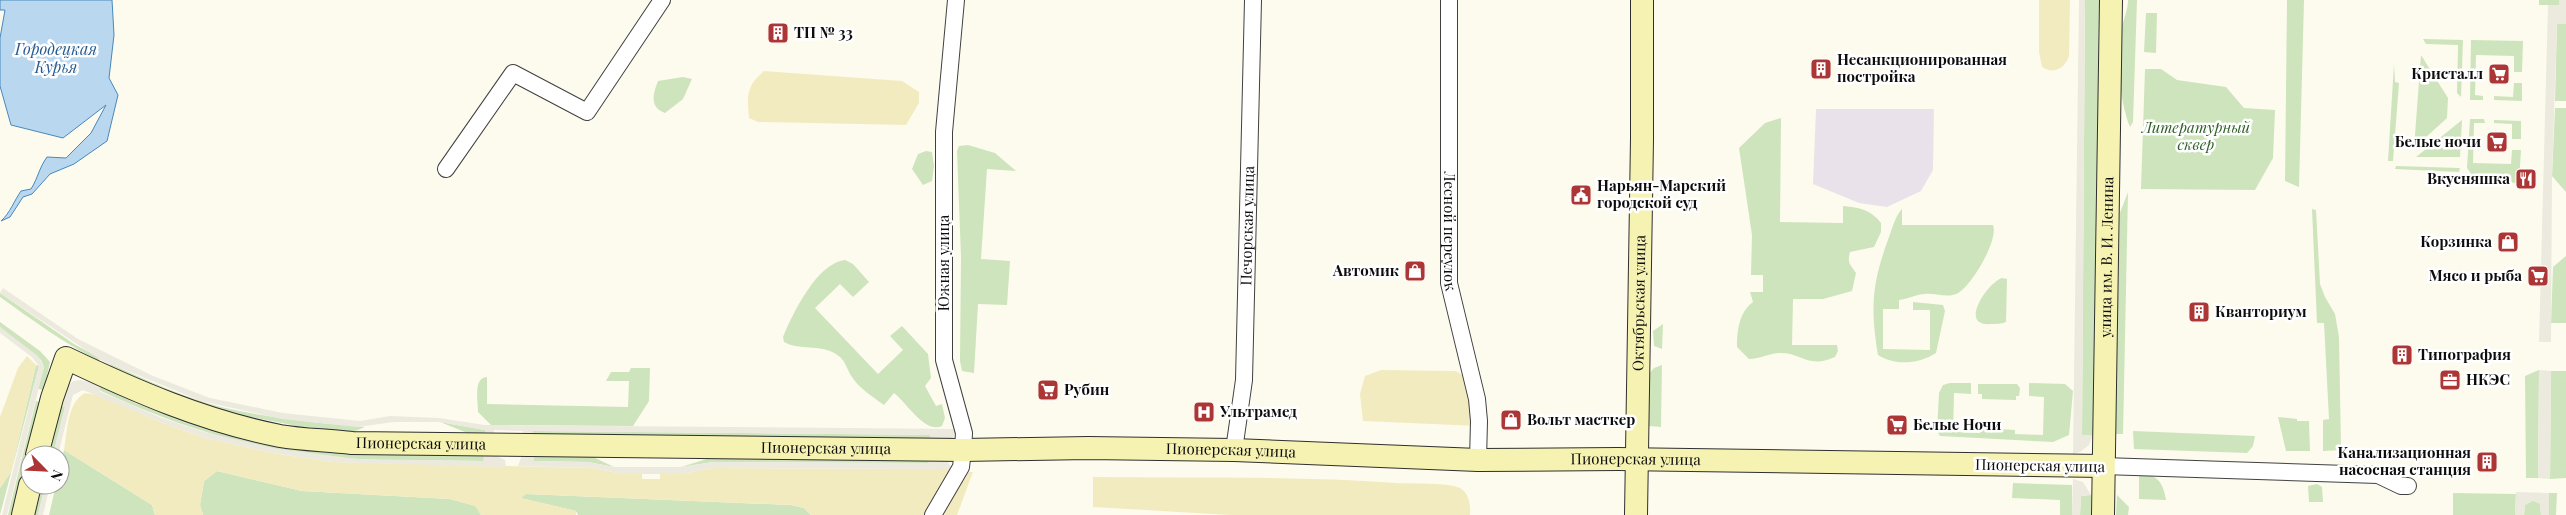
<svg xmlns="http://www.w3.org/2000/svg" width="2566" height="515" font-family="'Playfair Display',serif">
	<rect width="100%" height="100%" fill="#fdfbee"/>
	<polygon fill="#eae2ea" points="1816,109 1934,109 1933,170 1921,191 1887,207 1859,203 1813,184"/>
	<g fill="#cee4bc">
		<polygon points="2085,0 2099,0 2095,435 2082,435"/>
		<path d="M2128,0H2137L2133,122L2130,127C2118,96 2118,60 2122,27C2124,18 2128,9 2128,0Z"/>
		<polygon points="2287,0 2304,0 2299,187 2285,181"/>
		<rect x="2539" y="0" width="20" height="5"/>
		<polygon points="2146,13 2157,13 2156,53 2144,52"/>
		<polygon points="2557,24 2566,24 2566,101 2555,101"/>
		<polygon points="2423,39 2463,40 2461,97 2457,93 2458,45 2426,44"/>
		<polygon points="2471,40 2523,41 2522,72 2514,72 2514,56 2476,55 2475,95 2483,96 2483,100 2470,100"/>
		<polygon points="2421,55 2448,98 2447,118 2414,148"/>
		<polygon points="2394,64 2395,82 2399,83 2393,161 2388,161"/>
		<polygon points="2145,69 2161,69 2177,80 2226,87 2244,108 2275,110 2273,158 2255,190 2141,189"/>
		<path d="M683,77L692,79L683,99L665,113C649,107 653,94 658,81Z"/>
		<polygon points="2514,83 2522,83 2522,101 2494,100 2494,96 2513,97"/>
		<polygon points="2555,108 2566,108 2566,192 2552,176"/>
		<path d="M1781,118L1780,222L1843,223V206C1860,208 1870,209 1881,223V232L1874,247L1850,252C1847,263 1850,264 1856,273L1852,291L1823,299H1793L1792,345H1837L1838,351L1835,357C1808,369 1802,353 1781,353C1770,353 1760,359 1749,359L1737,347C1737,331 1739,312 1753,302L1750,292H1763V275H1751L1752,235L1739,148L1765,123Z"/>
		<polygon points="2470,119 2484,119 2485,123 2474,123 2473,163 2511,164 2512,150 2521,150 2519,183 2476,181 2467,168"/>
		<polygon points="2462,120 2460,157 2416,157"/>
		<polygon points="2494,120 2521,121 2521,139 2512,139 2512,124 2494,123"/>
		<polygon points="968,145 995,153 1016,171 987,169 981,259 1010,261 1007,305 978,304 974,373 962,371 960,361 961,257 957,151 959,146"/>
		<polygon points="926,151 932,152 934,166 932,181 923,185 912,169 918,154"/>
		<polygon points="2396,166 2460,168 2459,172 2395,169"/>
		<polygon points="2128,192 2123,434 2115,434 2120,213"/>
		<path d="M1902,209V225H1993C1999,240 1970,289 1956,294C1946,298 1935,293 1925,294C1917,294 1907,299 1899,300V309H1883V349L1930,350V310H1913V302L1943,305L1945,311L1936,353C1919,364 1895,366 1878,355C1870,307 1872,283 1889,237C1893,226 1895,217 1902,209Z"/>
		<polygon points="2312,209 2316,210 2320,284 2325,297 2335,314 2339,337 2341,450 2323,451 2323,420 2329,419 2324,323 2317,323"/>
		<polygon points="2566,256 2566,323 2551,323 2553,267"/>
		<path d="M845,260L853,264L869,282L853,297L840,284L815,308L878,374L903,350L890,336L902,326L928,354L931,378L925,386L936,406L942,404L945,418L942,426C925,434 908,404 894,393L884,405C873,397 859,388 852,377C844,364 846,358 830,351C815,345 798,350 784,342L783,337C793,313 817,263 845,260Z"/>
		<path d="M2002,278L2007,279L2006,322C2001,324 1996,324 1991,324C1958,327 1987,283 2002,278Z"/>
		<path d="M0,293L74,344L100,358L99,361C64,343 32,320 0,297Z"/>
		<polygon points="0,322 40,351 50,362 44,390 38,389 44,367 41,360 0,327"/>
		<polygon points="1663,324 1662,349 1654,346 1653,331"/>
		<path d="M111,364C146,380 183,397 221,407C269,418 316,423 365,427L353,432L297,426L216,410L186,400L110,366Z"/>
		<polygon points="36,365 39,366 0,515 0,488 11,472"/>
		<polygon points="1662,365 1661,427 1648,426 1649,374 1654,368"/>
		<path d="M631,368H650L649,401L633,426L491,425L478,412C478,402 473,377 487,377V404L628,407L629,381H606L611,372H629Z"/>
		<polygon points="2539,370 2538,478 2526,478 2525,376"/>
		<polygon points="2551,371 2566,371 2566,478 2550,479"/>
		<polygon points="1950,383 1971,383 1971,394 1954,393 1953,432 1980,433 1981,428 2015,430 2015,434 2043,435 2044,397 2029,396 2029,383 2065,384 2073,391 2069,435 2053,442 1940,436 1937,431 1939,393 1943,385"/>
		<polygon points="1978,384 2017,384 2020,388 2019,396 2016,396 2016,400 1982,399 1982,394 1978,394"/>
		<path d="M101,386L135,403L192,424L365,453L484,456V461C433,460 382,462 332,457C250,450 173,425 99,390Z"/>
		<polygon points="36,401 40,402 12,515 8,515"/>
		<polygon points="59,405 65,407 53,455 47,455"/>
		<polygon points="2278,417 2297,419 2297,421 2309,421 2310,451 2286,451"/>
		<polygon points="440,422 485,430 485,435 470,434"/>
		<polygon points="532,431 930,435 930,439 532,436"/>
		<polygon points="2133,431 2255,436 2253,446 2247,453 2134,449"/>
		<polygon points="64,450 152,505 155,515 49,515 56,485 60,485 60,467"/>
		<polygon points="534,454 589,455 614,467 588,462 534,461"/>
		<polygon points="713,457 929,457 929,463 713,462 681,467"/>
		<polygon points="217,471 302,491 450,499 476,506 481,515 203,515 200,505 204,481"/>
		<path d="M2139,474C2158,474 2163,483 2166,500L2139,499Z"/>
		<polygon points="2013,483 2072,485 2072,515 2060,515 2060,500 2012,498"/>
		<polygon points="2317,484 2322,487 2323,502 2309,502 2308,486"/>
		<polygon points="40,485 45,485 38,515 32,515"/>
		<polygon points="2453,493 2516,494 2515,515 2453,515"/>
		<polygon points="2549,493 2557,493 2556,515 2549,515"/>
		<polygon points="526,494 791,505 804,508 811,515 578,515 576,511 520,498"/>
		<polygon points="2091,495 2091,515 2080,515 2081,496"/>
		<polygon points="2117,495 2129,507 2128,515 2116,515"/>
		<polygon points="2533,500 2540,503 2541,515 2524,515 2525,505"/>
	</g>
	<g fill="#f3ebc0">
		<path d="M2039,0H2070L2069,56C2065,68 2054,75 2042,67L2039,52Z"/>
		<path d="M764,71L902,81L919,92V103L906,125L758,122L749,118C747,96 746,86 764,71Z"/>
		<polygon points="27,356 36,365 11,472 0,488 0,417 18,368"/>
		<polygon points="1381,370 1456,371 1467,378 1479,426 1363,421 1360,394 1365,376"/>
		<path d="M85,393L97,395L160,422L205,438L273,453L332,462L593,468L623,474H642V479H660V474H681L712,468L951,469L952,478H965L969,472H973L957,515H811L804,508L791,505L526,494L521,498L576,511V515H481L475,506L450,499L302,491L217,471L204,481L200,505L203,515H155L152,505L64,450C67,433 67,402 85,393Z"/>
		<path d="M1093,477C1194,478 1295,476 1396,483C1412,484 1446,482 1460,488C1469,493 1471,506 1470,515H1230L1093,507Z"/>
	</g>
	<g fill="#ece9de">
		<polygon points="2079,0 2085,0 2082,435 2093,435 2089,445 2080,452 2073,454"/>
		<polygon points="2559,0 2566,0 2566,24 2557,24 2552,176 2551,342 2539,342 2548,5 2559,5"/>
		<polygon points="3,288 78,339 153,376 210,398 283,413 360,421 390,416 439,418 485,425 956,429 956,434 951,439 930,439 930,435 533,431 532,436 523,436 523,431 494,430 494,435 485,435 485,430 440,422 394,422 357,427 282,419 201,401 111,364 110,366 0,293"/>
		<polygon points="0,327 38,356 44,367 7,515 2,515 39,366 32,357 0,333"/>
		<polygon points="2539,370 2551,371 2550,479 2538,478"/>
		<polygon points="81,380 101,386 99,391 162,418 204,432 273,448 357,459 483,461 484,456 497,456 505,460 506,467 332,462 273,453 205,438 160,422 83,390 73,395 58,455 53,455 65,407 59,405 64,390 73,381"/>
		<polygon points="534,454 534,461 588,462 614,467 681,467 713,462 928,463 929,457 946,459 951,467 951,469 712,468 681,474 623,474 593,468 518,466 522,455"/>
		<polygon points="2073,479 2083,482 2091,495 2081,496 2080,515 2072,515"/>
		<polygon points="45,485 50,485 43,515 38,515"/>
		<polygon points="2516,492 2549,493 2549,515 2541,515 2540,504 2533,501 2525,505 2524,515 2515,515"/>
	</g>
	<path fill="#b9d7ef" stroke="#4888bd" d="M0,0H112L114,35L109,78L118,95L107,141L74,164L50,174L32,194L23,197L10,217L1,221C10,213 14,201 21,191L31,189C38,178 39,168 47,157L66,158L91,133L106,105L63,138L11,125L0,86V38L5,10H0Z"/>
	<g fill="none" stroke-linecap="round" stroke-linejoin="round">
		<g stroke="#404040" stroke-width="18">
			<g id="street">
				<path id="s1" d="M1449,0V283L1477,399L1479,421L1478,460"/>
				<polyline points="446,169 513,73 587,112 662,0"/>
				<path id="s2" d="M1234,450L1244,380L1253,0"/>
				<polyline points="2103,466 2378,475 2401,486 2408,486"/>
				<polyline points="933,515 961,467 963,450 964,433 944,360 944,132 956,0"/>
			</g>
		</g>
		<g stroke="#2f2f2f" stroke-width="24">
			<g id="secondary">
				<path id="s3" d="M37,455L52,398L66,358C135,391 204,421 280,436C303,440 328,440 352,443L963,450L1088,448L1234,450L1478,460L1618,459L2103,466"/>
				<polyline points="23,515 30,485"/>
				<path id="s4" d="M1636,515L1642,139V0"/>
				<path id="s5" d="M2103,515L2111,0"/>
			</g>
		</g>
		<use href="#street" stroke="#fff" stroke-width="16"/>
		<use href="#secondary" stroke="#f6f2b1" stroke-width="22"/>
	</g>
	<defs>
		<g id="building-square" transform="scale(1.125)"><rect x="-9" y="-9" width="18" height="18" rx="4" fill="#ac3635" stroke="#fff"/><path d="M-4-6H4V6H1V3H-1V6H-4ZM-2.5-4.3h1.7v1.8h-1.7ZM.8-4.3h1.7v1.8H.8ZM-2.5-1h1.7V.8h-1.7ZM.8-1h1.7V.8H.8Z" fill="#fff"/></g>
		<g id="supermarket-square" transform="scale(1.125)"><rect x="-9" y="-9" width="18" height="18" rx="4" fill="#ac3635" stroke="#fff"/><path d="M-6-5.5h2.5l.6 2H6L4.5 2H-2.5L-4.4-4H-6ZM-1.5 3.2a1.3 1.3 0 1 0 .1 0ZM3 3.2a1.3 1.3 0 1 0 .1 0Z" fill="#fff"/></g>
		<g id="restaurant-square" transform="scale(1.125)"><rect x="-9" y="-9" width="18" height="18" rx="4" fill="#ac3635" stroke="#fff"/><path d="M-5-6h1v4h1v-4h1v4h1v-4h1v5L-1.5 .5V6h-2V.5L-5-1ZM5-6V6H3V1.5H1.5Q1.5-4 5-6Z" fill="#fff"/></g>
		<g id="civic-square" transform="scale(1.125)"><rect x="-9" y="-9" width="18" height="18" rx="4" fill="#ac3635" stroke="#fff"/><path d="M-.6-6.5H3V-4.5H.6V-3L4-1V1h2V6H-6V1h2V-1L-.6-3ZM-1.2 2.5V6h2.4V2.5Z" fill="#fff"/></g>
		<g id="shop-square" transform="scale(1.125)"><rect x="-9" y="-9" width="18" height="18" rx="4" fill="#ac3635" stroke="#fff"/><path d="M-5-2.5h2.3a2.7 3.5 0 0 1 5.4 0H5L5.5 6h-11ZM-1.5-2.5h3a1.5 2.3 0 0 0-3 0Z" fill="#fff"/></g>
		<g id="office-square" transform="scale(1.125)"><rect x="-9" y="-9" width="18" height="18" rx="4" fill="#ac3635" stroke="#fff"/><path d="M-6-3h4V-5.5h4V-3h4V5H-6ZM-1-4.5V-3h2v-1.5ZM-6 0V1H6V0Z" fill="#fff"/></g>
		<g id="hospital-square" transform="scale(1.125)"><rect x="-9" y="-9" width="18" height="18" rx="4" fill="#ac3635" stroke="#fff"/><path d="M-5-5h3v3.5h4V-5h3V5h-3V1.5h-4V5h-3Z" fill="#fff"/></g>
	</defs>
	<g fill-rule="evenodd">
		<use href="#building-square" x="778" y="33"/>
		<use href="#building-square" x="1821" y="69"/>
		<use href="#supermarket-square" x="2499" y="74"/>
		<use href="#supermarket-square" x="2497" y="142"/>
		<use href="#restaurant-square" x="2526" y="179"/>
		<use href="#civic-square" x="1581" y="195"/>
		<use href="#shop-square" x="2508" y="242"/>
		<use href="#shop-square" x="1415" y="271"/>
		<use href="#supermarket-square" x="2538" y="276"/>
		<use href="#building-square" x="2199" y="312"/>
		<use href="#building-square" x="2402" y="355"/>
		<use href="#office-square" x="2450" y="380"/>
		<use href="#supermarket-square" x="1048" y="390"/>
		<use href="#hospital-square" x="1204" y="412"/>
		<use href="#shop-square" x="1511" y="420"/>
		<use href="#supermarket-square" x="1897" y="425"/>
		<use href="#building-square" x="2487" y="462"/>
	</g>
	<g text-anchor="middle" stroke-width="5" stroke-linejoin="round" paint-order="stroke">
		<g font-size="15" font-weight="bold" fill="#0d0d0d" stroke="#fff" text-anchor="start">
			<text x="794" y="38">ТП № 33</text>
			<text x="1837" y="65">Несанкционированная<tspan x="1837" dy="17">постройка</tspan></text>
			<text x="2483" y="79" text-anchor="end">Кристалл</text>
			<text x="2481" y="147" text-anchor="end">Белые ночи</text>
			<text x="2510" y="184" text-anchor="end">Вкусняшка</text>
			<text x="1597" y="191">Нарьян-Марский<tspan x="1597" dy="17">городской суд</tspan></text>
			<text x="2492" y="247" text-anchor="end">Корзинка</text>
			<text x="1399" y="276" text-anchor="end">Автомик</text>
			<text x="2522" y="281" text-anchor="end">Мясо и рыба</text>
			<text x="2215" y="317">Кванториум</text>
			<text x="2418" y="360">Типография</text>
			<text x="2466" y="385">НКЭС</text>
			<text x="1064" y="395">Рубин</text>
			<text x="1220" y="417">Ультрамед</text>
			<text x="1527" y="425">Вольт масткер</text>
			<text x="1913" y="430">Белые Ночи</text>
			<text x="2471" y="458" text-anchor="end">Канализационная<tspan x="2471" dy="17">насосная станция</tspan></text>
		</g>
		<g font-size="15" font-style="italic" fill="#2d5d25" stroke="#fff">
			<text x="2196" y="133">Литературный<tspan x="2196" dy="17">сквер</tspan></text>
		</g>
		<g font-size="15" fill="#0d0d0d" stroke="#fff">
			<text dy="5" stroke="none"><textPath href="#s2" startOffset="225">Печорская улица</textPath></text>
			<text dy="5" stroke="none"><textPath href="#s1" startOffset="231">Лесной переулок</textPath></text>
			<text dy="5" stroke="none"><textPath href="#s5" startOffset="258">улица им. В. И. Ленина</textPath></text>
			<text transform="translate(944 263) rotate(-90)" y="5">Южная улица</text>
			<text dy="5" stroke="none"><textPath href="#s4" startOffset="212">Октябрьская улица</textPath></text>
			<text dy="5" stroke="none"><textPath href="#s3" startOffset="471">Пионерская улица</textPath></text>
			<text dy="5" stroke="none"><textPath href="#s3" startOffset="876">Пионерская улица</textPath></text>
			<text dy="5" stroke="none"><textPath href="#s3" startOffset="1281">Пионерская улица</textPath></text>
			<text dy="5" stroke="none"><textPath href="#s3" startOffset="1686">Пионерская улица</textPath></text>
			<text transform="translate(2040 466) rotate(1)" y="5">Пионерская улица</text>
		</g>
		<g font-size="16" font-style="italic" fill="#255b90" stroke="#fff">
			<text x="56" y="55">Городецкая<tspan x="56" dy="18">Курья</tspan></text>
		</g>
	</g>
	<g transform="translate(45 470) rotate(114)"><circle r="24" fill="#ffffff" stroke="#9e9e9e"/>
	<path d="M0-4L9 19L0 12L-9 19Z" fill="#ac3635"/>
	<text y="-8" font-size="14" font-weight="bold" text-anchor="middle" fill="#0d0d0d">N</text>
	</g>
</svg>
